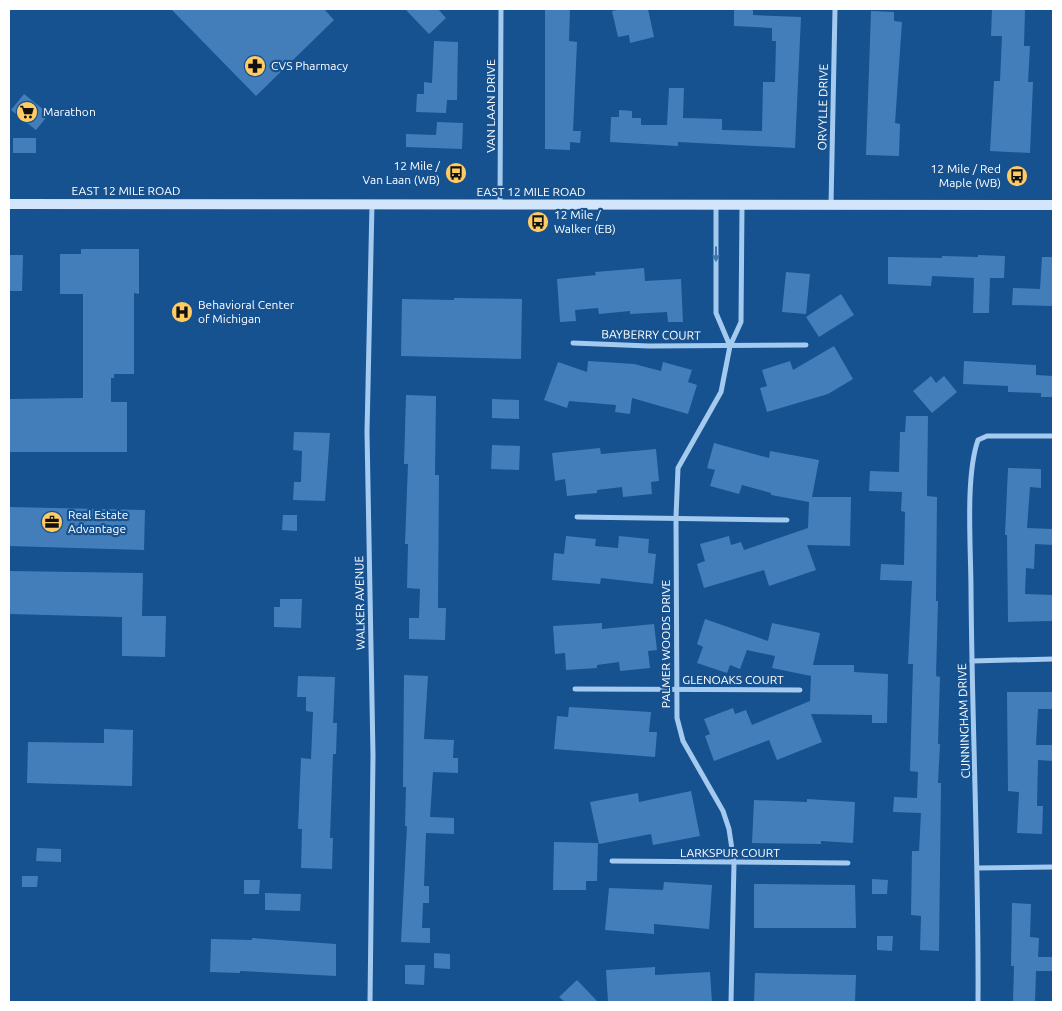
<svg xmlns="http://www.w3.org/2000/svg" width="1062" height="1011" font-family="Ubuntu,sans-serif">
	<rect width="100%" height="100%" fill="#165190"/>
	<g fill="#447eba">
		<polygon points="171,9 324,9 334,20 256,96"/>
		<polygon points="405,9 438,9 446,18 429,34"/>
		<polygon points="545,9 570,9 569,41 577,42 573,131 581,131 580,143 570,142 570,150 545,149"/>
		<polygon points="622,9 648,9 654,37 630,43 629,35 618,37 612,11"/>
		<polygon points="734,9 753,10 753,15 801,17 795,148 678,142 678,146 610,142 611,117 619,117 619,110 632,111 632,118 641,118 641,125 667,125 669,88 684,88 683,118 722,119 722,130 762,131 763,82 775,82 776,41 772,41 772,28 734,26"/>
		<polygon points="992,9 1025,9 1024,46 1030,46 1028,82 1033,82 1030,153 990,151 994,81 1000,81 1002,36 991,36"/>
		<polygon points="871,11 894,12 894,21 902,22 895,123 900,124 899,156 866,155"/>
		<polygon points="434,41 458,42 457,100 447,100 446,113 416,112 417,94 424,94 424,82 432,83"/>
		<polygon points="24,94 49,114 36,130 11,110"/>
		<polygon points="437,122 463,123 462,149 406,147 406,134 436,135"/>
		<rect x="13" y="138" width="23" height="15"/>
		<polygon points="81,249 139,249 139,294 134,293 134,374 114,374 114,378 111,378 111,402 127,402 127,452 9,452 9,399 83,398 83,294 60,294 60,254 81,254"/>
		<polygon points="9,255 23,255 22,291 9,291"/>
		<polygon points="978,255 1005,256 1004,278 990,278 989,313 973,313 974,278 932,276 931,286 888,284 888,257 942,258 942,256 978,257"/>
		<polygon points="1042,257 1053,257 1053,306 1012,305 1013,288 1040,289"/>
		<polygon points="644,268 645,281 681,279 683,322 668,322 667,312 630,314 630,311 599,314 598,308 575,310 576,321 560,322 557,279 596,275 595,272"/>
		<polygon points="786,272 810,274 806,314 782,312"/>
		<polygon points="841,294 854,315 819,337 806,317"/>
		<polygon points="454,298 522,299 521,359 401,356 402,299 454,300"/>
		<polygon points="834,346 853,379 828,394 767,412 760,388 767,386 762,370 790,361 793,370"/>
		<polygon points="588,361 634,364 661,371 663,362 692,370 688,382 697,385 688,414 632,398 630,414 615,412 616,405 569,401 567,408 544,400 558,362 587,372"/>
		<polygon points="964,361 1036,365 1036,375 1053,376 1053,397 1041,397 1041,393 1008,392 1008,386 963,384"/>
		<polygon points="931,376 936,383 944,376 957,392 932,413 913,391"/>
		<polygon points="406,395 436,396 435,475 439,475 438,608 446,608 445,640 409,639 409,618 419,618 420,589 407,588 408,544 405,544 408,464 404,464"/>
		<polygon points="492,399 519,400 519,419 492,418"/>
		<polygon points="906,416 928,416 927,496 937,497 936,601 938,601 936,676 940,677 938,744 940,744 938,783 941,783 939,951 920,950 921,916 911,915 912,851 919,851 921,813 893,812 894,797 917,798 918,772 910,771 913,664 908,664 912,581 880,580 881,564 904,565 905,512 901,511 902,492 869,491 870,471 899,472 900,432 905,432"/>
		<polygon points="294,432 330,433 325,501 293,500 294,482 301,482 302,451 293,450"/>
		<polygon points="714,443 769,458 770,451 819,460 812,497 851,497 850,546 807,545 816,570 769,586 764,570 704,588 697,564 705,561 700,544 729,536 731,545 741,542 744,550 808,528 809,502 771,495 771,493 742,485 739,494 710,486 715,470 707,468"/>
		<polygon points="492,445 520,446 519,470 491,469"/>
		<polygon points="600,448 601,454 656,449 659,481 651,482 652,494 623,497 622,487 597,490 597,493 567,496 565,479 555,481 552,453"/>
		<polygon points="1008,468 1041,469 1041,488 1030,487 1027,528 1053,529 1053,545 1035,544 1034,569 1026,568 1025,594 1053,595 1053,621 1008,622 1007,535 1005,535"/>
		<polygon points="9,507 145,510 144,550 9,546"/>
		<polygon points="283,515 297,515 297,531 282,530"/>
		<polygon points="566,536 596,539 595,546 618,548 619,536 649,539 648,553 656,554 653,584 601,578 600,584 552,580 554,553 564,554"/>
		<polygon points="9,571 143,573 142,616 166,616 165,657 122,656 122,617 9,614"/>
		<polygon points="280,599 302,599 301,628 274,627 274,607 280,607"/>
		<polygon points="705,619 768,641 772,623 820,633 813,665 854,665 854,672 888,674 887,723 872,723 872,715 811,714 822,742 777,760 769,740 714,761 705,736 710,734 704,719 733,708 735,714 746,710 752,725 810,701 811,676 772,668 775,656 747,650 740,669 730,665 727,673 697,663 703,647 697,644"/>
		<polygon points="602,623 602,629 654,624 657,650 648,651 650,668 620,671 619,662 597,665 597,668 566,670 565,653 555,654 553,626"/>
		<polygon points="404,675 428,676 424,739 454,740 453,758 458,758 458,773 433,772 430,817 454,818 454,834 426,833 424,886 429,886 429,903 423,903 422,928 430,928 430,943 401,942 407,826 405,826 406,787 403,787"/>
		<polygon points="298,676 335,677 333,723 337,723 336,754 333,754 330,838 333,838 332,869 301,868 302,829 298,829 301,758 311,759 313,712 306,711 306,697 297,697"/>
		<polygon points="1007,692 1052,692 1052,709 1038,709 1036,745 1053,745 1053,761 1038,760 1037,806 1043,806 1042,834 1017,833 1019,792 1008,791"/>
		<polygon points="569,707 651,712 649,732 657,732 655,757 554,749 557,716 568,717"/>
		<polygon points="104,729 133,730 132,786 27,783 28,742 104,743"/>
		<polygon points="691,791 700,836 653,845 651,834 599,844 590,802 638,793 639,802"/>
		<polygon points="807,799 855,802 853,843 821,841 821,844 752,843 754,800 807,802"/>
		<polygon points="554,842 598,843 597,881 586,881 586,890 553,890"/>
		<polygon points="37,848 61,849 61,862 36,861"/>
		<polygon points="22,876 38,876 37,887 22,887"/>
		<polygon points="872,879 888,880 887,894 872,894"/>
		<polygon points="244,880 260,880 259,894 244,894"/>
		<polygon points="664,882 712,885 709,929 654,924 654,934 605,930 609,888 663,890"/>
		<polygon points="754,884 855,885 856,928 754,928"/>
		<polygon points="265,893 301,894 300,911 265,910"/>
		<polygon points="1012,903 1031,904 1030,937 1039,938 1038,957 1053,957 1053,971 1036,971 1035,1002 1013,1002 1014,966 1011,966"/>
		<polygon points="877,936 893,936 892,951 877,950"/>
		<polygon points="252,938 336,944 336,976 240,971 240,973 210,972 211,939 252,940"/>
		<polygon points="434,953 450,954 450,969 434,968"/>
		<polygon points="405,965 425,965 424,985 405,984"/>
		<polygon points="655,967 655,975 710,972 712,1002 608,1002 606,970"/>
		<polygon points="755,973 856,975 855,1002 754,1002"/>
		<polygon points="577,980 598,1002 565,1002 559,997"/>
	</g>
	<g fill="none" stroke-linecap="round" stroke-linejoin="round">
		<g stroke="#a4caf0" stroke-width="5">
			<polyline points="500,204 501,9"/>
			<polyline points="716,205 716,313 730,346"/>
			<polyline points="831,205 835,9"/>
			<polyline points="573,343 649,346 806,345"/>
			<polyline points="577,517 787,520"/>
			<polyline points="972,661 1053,659"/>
			<polyline points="575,689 800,690"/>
			<polyline points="612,861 848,863"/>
			<polyline points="978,868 1053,867"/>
			<polyline points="370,1002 373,755 367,432 372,204"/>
			<polyline points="731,1002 734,863 729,829 723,811 683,741 677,718 676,517 678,468 721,392 730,346 741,322 742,206"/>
			<path d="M978,1002C979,865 972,728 971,590C971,549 965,477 978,440L987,436H1053"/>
		</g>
		<polyline stroke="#d2e5fb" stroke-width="10" points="9,204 1053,205"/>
	</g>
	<defs><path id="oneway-solid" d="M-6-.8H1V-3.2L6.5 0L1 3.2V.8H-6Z" transform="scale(1.25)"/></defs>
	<use fill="#4175ad" href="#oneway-solid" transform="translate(716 254) rotate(90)"/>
	<defs>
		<g id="pharmacy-disc" transform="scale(1.125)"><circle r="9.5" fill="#ffcb63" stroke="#165190"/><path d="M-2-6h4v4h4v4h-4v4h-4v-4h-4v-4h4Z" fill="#111"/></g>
		<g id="supermarket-disc" transform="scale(1.125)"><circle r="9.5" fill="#ffcb63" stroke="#165190"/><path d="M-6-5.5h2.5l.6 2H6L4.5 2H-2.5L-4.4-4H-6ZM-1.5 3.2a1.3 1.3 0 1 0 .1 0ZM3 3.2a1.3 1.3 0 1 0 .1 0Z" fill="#111"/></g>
		<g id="bus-disc" transform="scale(1.125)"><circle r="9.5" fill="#ffcb63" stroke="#165190"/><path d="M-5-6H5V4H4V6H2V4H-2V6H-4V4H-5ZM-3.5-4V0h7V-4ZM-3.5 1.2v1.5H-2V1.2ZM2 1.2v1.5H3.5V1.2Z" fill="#111"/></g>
		<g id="hospital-disc" transform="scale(1.125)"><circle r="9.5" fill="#ffcb63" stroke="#165190"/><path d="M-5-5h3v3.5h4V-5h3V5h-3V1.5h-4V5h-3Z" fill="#111"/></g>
		<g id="office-disc" transform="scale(1.125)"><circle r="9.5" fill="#ffcb63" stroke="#165190"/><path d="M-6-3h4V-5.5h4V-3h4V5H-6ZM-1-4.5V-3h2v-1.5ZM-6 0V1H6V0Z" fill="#111"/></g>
	</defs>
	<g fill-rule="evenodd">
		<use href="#pharmacy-disc" x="255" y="66"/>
		<use href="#supermarket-disc" x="27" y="112"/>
		<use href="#bus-disc" x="456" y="173"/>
		<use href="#bus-disc" x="1017" y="176"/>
		<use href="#bus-disc" x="538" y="222"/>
		<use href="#hospital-disc" x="182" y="312"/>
		<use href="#office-disc" x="52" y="522"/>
	</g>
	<g text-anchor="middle" stroke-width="4.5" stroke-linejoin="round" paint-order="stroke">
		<g font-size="12" fill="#fff" stroke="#165190" text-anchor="start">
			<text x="271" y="70">CVS Pharmacy</text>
			<text x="43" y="116">Marathon</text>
			<text x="440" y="170" text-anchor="end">12 Mile /<tspan x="440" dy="14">Van Laan (WB)</tspan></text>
			<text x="1001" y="173" text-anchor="end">12 Mile / Red<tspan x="1001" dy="14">Maple (WB)</tspan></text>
			<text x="554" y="219">12 Mile /<tspan x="554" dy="14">Walker (EB)</tspan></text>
			<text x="198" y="309">Behavioral Center<tspan x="198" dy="14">of Michigan</tspan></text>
			<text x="68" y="519">Real Estate<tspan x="68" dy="14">Advantage</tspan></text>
		</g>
		<g font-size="12" fill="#fff" stroke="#165190">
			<text transform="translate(491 106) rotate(-90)" y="4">VAN LAAN DRIVE</text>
			<text transform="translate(823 107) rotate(-89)" y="4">ORVYLLE DRIVE</text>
			<text x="126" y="195">EAST 12 MILE ROAD</text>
			<text x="531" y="196">EAST 12 MILE ROAD</text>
			<text transform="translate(651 335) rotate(1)" y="4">BAYBERRY COURT</text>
			<text transform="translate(360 603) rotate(-91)" y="4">WALKER AVENUE</text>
			<text transform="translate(666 644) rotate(-90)" y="4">PALMER WOODS DRIVE</text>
			<text x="733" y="684">GLENOAKS COURT</text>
			<text transform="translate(964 721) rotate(-92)" y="4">CUNNINGHAM DRIVE</text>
			<text x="730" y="857">LARKSPUR COURT</text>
		</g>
	</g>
	<rect width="1062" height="1011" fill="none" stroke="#ffffff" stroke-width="20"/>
</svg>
